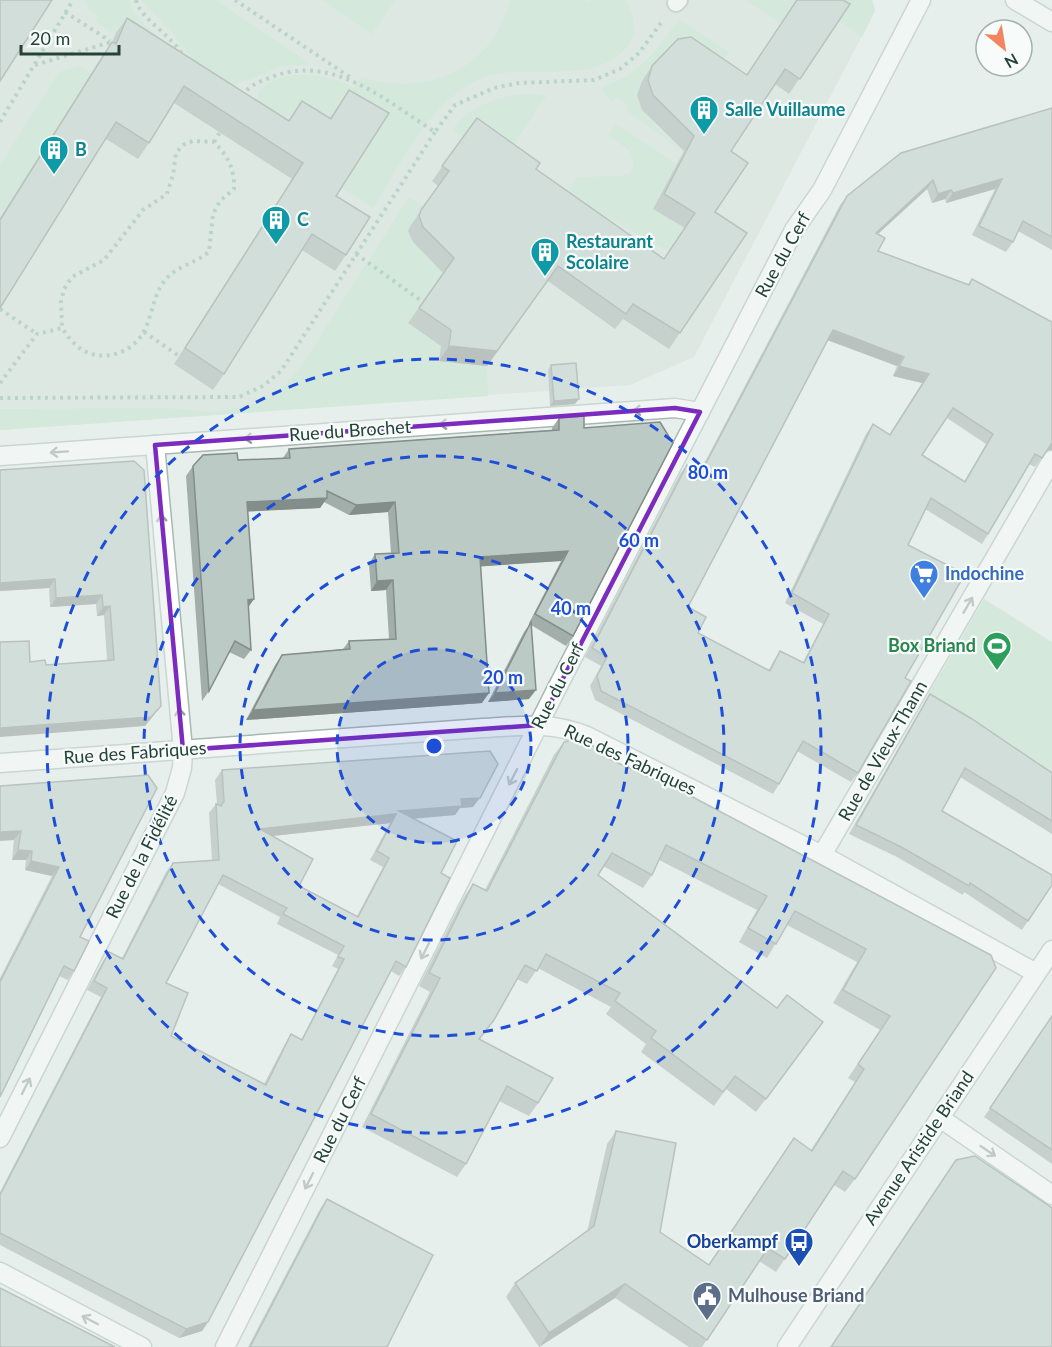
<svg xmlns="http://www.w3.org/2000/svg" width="1052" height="1347" font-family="Lato,sans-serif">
	<rect width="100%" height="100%" fill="#e6efeb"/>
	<polygon fill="#d4dfda" points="0,0 872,0 875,11 694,357 630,385 0,430"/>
	<g fill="#bfe0c8">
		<polygon points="85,0 130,0 133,12 173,52 115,35 95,21 98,15 88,9"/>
		<polygon points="141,0 216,0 310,64 282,66 231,86 197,67 172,32"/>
		<polygon points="322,0 395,0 372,34"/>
		<path d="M510,0H584L590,3L592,0H626L633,16L635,35C601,97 524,54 472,83C426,108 401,165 373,208L341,187L338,106L320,135L282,131L253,121L259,91C282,66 327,74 354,87L361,77C427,98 493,69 510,0Z"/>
		<polygon points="745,0 797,0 781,23"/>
		<polygon points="811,0 872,0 875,11 862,37"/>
		<path d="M679,19L729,52L722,63L769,94L760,106L644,78C622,107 670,138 689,156L626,110L628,105L616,97L612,101L604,94L602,87C639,75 657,50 679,19Z"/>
		<polygon points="79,66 91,73 0,218 0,165 59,72"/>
		<path d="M521,94L547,95L504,159L452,130C470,106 491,99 521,94Z"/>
		<polygon points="616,124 677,164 658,211 686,227 669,252 597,211 594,215 566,196 577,177 621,176 630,173 634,165 630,151 608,135"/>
		<polygon points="409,197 424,207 410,228 411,240 434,264 456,255 408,323 441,346 439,361 487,366 488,396 0,430 0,409 166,408 214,412 257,404 286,384 300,368"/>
		<polygon points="984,599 1052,642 1052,788 964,727 924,702"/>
	</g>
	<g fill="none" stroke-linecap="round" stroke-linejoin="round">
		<g stroke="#a8b8b2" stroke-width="20">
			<polyline id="lane" points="676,3 679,0"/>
		</g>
		<g stroke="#a8b8b2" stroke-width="21">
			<g id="street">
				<polyline points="0,456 675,408 700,412"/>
				<path d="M0,763L483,728C522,726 550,721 587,736L822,855L1036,973"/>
				<polyline points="822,855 1052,460"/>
				<polyline points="940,1118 1052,1195"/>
				<polyline points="0,1138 175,793 182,768 183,750 155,445"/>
				<polyline points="0,1272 142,1347"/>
				<polyline points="225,1347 557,688 794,230 822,190 921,0"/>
				<polyline points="787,1347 1052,950"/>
			</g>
		</g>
		<g stroke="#a4bbb3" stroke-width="21">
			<polyline id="secondary" points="1015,0 1052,22"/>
		</g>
		<g stroke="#86b3a5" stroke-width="4" stroke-dasharray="3 4.5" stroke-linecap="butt">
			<path d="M136,0C140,19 173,36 183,56"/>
			<polyline points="235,0 351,78"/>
			<polyline points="65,12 110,41"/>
			<polyline points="35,65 111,42"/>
			<path d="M242,96C249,85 261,81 272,77C333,53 386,101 435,132L455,105L494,88L519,83L594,80L620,69L639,53L661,23"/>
			<polyline points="0,122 73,0"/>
			<polyline points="214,142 220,132"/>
			<polyline points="356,254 423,302"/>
			<polyline points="0,309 37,334"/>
			<polyline points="144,332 179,356"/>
			<path d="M0,383L37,334L62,328C69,338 77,349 89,353C109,361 135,350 144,331C153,314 153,294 166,279C177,266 196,263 209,252L213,214L220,201L234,189C235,169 227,155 214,142L193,141L183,145L176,153L173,175L167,194L143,210L104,260L72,277L64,289L61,302L62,328"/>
			<polyline points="0,398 239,397 263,386 281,371 435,132"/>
		</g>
		<use href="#lane" stroke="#fff" stroke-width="16"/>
		<use href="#street" stroke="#fff" stroke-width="18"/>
		<use href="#secondary" stroke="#fff" stroke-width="18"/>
	</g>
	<g fill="#a1aea9" fill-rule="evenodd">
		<polygon points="850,4 789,94 775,84 731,151 715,212 747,233 669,349 623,319 615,329 548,281 487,366 439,361 441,346 408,323 443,273 413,242 408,231 411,225 438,186 432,181 477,118 536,169 664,259 685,228 653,209 684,151 642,110 637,95 642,81 652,66 747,75"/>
		<polygon points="127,18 289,121 302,101 330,118 349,90 336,196 346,255 335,271 302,250 224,374 213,390 174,364 292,179 174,103 149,143 138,159 106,139 0,308 0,218 101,58 112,42 116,33"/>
		<path d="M1052,108V250L1018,231L1013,242L1006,252L972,235L995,189L946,203L945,199L932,203L927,189L878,234V251L968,284L972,279L1051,322L1052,320V450H1047L1035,467L1029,464L988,534L982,544L925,509L908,545L905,678L858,773L851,782L797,751L779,784L773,794L595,700L590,686L601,666L585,657L680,474L687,465L696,479L840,205L847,196ZM828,340L897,366L893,376L922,383L889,435L873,424L866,434L785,603L823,624L803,662L780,651L774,660L768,671L698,633L688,607ZM947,418L986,444L964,482L922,455Z"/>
		<polygon points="551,365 575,404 550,406 548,370"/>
		<polygon points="559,418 573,636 566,646 531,625 529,699 488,702 524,632 530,624 529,623 561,561 480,566 482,703 246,720 275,665 282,655 343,649 349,641 389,639 386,590 371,591 369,564 375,554 391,553 388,512 349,515 324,502 320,508 248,511 254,599 248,607 251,650 244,659 229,652 209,691 202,701 186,476 193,466 283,458 289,449 552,430 552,428"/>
		<polygon points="134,461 154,715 145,726 30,662 46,665 107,661 104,615 97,616 96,604 50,607 49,588 0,591 0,470"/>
		<polygon points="930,694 1052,773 1052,834 960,777 942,811 1052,885 1022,930 964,892 963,895 897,857 849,834 924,703"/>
		<polygon points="564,742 609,759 991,955 855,1179 845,1192 834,1185 776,1272 759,1261 702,1347 689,1347 615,1298 539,1347 506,1297 515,1283 587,1232 607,1144 616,1131 660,1232 709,1265 811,1150 855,1082 848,1078 880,1030 833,1003 857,962 787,925 767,958 739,942 757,910 659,860 652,875 643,888 603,866 598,875 777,1008 823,1022 756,1112 726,1089 714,1106 641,1052 646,1044 606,1014 611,1007 538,968 527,984 517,979 494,1020 480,1039 538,1103 529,1116 499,1101 466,1164 457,1177 362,1127 430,992 419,986 464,897 473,884 485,890 554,755"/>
		<path d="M222,770L473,807L460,808L455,815L413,819L441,873L406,967L399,976L391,971L208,1322L202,1331L179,1338L0,1245V1192L101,997L87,990L103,961L109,952L122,958L166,872L173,863L212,860L209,813L216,804H217L215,780ZM390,823L370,860L383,867L357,916L299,886L273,836ZM218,884L280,917L277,924L338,955L332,966L338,969L301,1040L291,1034L285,1044L264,1084L171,1036L166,983Z"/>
		<polygon points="148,775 80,937 74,971 68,980 59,976 0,1097 0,978 52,876 25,870 26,860 12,860 14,840 0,786"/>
		<polygon points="1052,1016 1052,1164 984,1117"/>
		<polygon points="327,1199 387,1347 248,1347 320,1209"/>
	</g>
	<g fill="#838d89">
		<polygon points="1002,179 995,189 946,203 953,193"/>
		<polygon points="933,180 927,189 869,242 876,233"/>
		<polygon points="951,190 945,199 932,203 938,194"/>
		<polygon points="558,266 487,366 439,361 449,346"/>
		<polygon points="833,330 904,357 897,366 827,340"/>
		<polygon points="899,366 929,374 922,383 893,376"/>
		<polygon points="579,399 575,404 550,406 554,401"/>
		<polygon points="1052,443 1052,450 1047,450"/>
		<polygon points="327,498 320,508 240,512 247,502"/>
		<polygon points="395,502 388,512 349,515 356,505"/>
		<polygon points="568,551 561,561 473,567 480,557"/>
		<polygon points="55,579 49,588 0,591 0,583"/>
		<polygon points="393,580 386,590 371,591 377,581"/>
		<polygon points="102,595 96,604 50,607 56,598"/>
		<polygon points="254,599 247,609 248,600"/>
		<polygon points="110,606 104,615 97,616 103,607"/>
		<polygon points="536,690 529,699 488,702 495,693"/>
		<polygon points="489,693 482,703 246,720 253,710"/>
		<polygon points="161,706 145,726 0,737 0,728"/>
		<polygon points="480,798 473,807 460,808 455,815 393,820 399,811 461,799"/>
		<polygon points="396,814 390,823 254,838 260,829"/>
		<polygon points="21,831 14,840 0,841 0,832"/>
		<polygon points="18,850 32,851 26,860 12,860"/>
		<polygon points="31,861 59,867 52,876 25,870"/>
		<polygon points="625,1284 615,1298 539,1347 549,1333"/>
		<polygon points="208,1322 202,1331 179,1338 186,1329"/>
	</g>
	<g fill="#bbcac4" stroke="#838d89" stroke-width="1.5" fill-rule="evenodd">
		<polygon points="0,0 52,0 0,81"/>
		<polygon points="797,0 843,0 850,4 800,79 785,69 731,151 748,163 715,212 747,233 680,333 633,304 626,314 558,266 497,351 449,346 451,330 419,308 454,258 423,227 419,216 421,210 449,171 442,166 477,118 540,163 536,169 664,259 695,213 664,194 694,136 653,95 648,80 652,66 678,39 691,37 747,75"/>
		<polygon points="127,18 289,121 302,101 331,119 349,90 389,113 336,196 370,217 346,255 312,234 224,374 185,348 303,163 184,86 149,143 116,122 0,308 0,220 112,42 116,44"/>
		<path d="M1052,108V237L1023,221L1013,242L979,226L1002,179L953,193L951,190L938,194L933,180L876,233L885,238L878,251L969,285L972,279L1052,322V443L1042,458L1035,454L988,534L931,498L908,545L965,574L905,678L911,681L858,773L803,741L779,784L601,691L597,676L607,657L592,648L687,465L697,480L847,196L901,153ZM833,330L904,357L899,366L929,374L890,435L873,424L792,593L829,614L804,663L780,651L770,671L698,633L706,617L688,607ZM953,408L993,434L965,482L922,455Z"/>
		<polygon points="576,363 579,399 554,401 551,365"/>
		<polygon points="584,416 584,428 660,422 673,443 573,636 535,614 568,551 480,557 489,693 253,710 282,655 350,649 349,641 396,639 393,580 377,581 375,554 399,553 395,502 356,505 327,491 327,498 247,502 254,599 248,600 251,650 235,641 209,691 193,466 203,455 237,453 238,460 290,458 289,449 559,430 559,418"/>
		<polygon points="134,461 144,470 161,706 151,717 0,728 0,642 29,641 30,662 45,660 46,665 114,660 110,606 103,607 102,595 56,598 55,579 0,583 0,470"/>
		<polygon points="531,622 536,690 495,693"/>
		<polygon points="930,694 972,719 1052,773 1052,821 965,768 942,811 1052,875 1052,885 1028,921 970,883 969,886 903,848 856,825"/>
		<polygon points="577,738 611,755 609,759 689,795 991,955 996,968 855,1179 843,1171 785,1259 768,1248 707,1340 625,1284 549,1333 515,1283 594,1226 616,1131 676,1143 660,1232 709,1265 794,1138 812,1151 864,1069 858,1064 890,1016 843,990 866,949 795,911 776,944 748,928 767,896 666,845 652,875 612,853 598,875 777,1008 787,995 823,1022 766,1099 735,1076 723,1092 651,1038 656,1031 615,1001 620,993 546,954 537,971 525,965 494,1020 479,1039 553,1078 538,1103 507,1086 466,1164 371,1114 440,978 429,973 473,884 487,891 564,742"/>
		<path d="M490,751L498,764L480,798L461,799L462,806L399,811L457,841L441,873L450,878L406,967L396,961L208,1322L186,1329L0,1233V1195L107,988L94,981L109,952L123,959L173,863L219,860L216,804L221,806L224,801L222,770ZM396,814L377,851L389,858L358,917L299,886L313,859L260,829ZM223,875L287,908L283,914L344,946L338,957L344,959L302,1040L291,1034L266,1085L171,1036L188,993L166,983Z"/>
		<polygon points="148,775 157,788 80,937 89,941 74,971 64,966 0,1097 0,982 59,867 31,861 32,851 18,850 21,831 0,832 0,786"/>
		<polygon points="1052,1016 1052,1150 990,1108"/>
		<polygon points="975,1156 1052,1208 1052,1347 831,1347 956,1160"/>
		<polygon points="327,1199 433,1255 387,1347 250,1347"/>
		<polygon points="0,1288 115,1347 0,1347"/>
	</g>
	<defs><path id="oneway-shaft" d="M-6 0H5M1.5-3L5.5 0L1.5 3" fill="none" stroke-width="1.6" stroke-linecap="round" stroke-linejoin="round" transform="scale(1.5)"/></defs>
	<g stroke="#92a09c">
		<use href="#oneway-shaft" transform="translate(642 410) rotate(176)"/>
		<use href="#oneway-shaft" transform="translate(448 424) rotate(176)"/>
		<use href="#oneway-shaft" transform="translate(253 438) rotate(176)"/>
		<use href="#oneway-shaft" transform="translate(59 452) rotate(176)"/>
		<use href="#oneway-shaft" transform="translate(162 523) rotate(-95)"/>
		<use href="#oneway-shaft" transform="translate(968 605) rotate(-60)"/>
		<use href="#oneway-shaft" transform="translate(180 717) rotate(-95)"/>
		<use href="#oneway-shaft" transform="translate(513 777) rotate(117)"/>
		<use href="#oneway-shaft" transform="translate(425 951) rotate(117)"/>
		<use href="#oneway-shaft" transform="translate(26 1086) rotate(-63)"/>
		<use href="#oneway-shaft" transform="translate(988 1151) rotate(34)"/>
		<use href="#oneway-shaft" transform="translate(309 1181) rotate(117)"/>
		<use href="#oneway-shaft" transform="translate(90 1320) rotate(-152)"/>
	</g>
	<path d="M0 0H1052V1347H0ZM675,408L700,412L539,725L183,750L155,445Z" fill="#e6efeb" fill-opacity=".55" fill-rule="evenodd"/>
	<path fill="none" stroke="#7b2cbf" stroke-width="4.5" stroke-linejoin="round" d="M675,408L700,412L539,725L183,750L155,445Z"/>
	<circle cx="434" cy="746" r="97" fill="#1d4ed8" fill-opacity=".12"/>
	<g fill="none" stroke="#1d4ed8" stroke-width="3" stroke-dasharray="10 8">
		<circle cx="434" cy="746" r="97"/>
		<circle cx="434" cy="746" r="194"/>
		<circle cx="434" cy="746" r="290"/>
		<circle cx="434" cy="746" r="387"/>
	</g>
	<defs>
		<g id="building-pin" transform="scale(1.5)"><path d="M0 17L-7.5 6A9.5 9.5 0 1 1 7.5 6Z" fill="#0f9aa8" stroke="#f7fbf9"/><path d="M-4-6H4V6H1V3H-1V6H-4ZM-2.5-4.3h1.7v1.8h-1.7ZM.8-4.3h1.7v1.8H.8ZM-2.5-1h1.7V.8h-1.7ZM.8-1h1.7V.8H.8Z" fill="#fff"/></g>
		<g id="supermarket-pin" transform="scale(1.5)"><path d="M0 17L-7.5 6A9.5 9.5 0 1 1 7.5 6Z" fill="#3f7fe0" stroke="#f7fbf9"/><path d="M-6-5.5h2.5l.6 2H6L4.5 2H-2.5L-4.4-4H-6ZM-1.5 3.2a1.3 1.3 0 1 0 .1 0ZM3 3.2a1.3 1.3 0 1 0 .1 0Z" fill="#fff"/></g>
		<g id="stadium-pin" transform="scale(1.5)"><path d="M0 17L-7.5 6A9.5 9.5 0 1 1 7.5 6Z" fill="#2e9e5b" stroke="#f7fbf9"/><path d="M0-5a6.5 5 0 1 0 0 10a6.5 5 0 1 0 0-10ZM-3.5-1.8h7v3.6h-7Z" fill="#fff"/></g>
		<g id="bus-pin" transform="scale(1.5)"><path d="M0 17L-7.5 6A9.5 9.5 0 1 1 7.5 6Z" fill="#1a4fb4" stroke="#f7fbf9"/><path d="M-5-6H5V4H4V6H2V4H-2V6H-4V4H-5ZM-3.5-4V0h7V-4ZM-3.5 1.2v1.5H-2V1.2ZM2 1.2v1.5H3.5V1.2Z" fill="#fff"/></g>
		<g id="civic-pin" transform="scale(1.5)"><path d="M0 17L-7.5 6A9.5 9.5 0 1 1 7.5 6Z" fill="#5c6f8a" stroke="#f7fbf9"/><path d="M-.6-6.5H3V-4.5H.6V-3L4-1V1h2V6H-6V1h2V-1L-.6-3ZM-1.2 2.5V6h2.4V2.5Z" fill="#fff"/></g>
	</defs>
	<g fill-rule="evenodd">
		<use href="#building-pin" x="704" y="110"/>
		<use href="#building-pin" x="54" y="150"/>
		<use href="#building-pin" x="276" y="220"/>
		<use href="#building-pin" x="545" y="252"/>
		<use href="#supermarket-pin" x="924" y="574"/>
		<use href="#stadium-pin" x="997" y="646"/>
		<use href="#bus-pin" x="799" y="1242"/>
		<use href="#civic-pin" x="707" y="1296"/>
	</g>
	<g text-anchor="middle" stroke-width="4.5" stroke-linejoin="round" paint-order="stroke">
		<g font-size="18" font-weight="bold" fill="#0d838f" stroke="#f7fbf9" text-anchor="start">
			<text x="725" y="116">Salle Vuillaume</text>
			<text x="75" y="156">B</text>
			<text x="297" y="226">C</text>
			<text x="566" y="248">Restaurant<tspan x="566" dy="21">Scolaire</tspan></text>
		</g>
		<g font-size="18" fill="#24423a" stroke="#f7fbf9">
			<text transform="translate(783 255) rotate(-61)" y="6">Rue du Cerf</text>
			<text transform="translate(350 431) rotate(-4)" y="6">Rue du Brochet</text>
			<text transform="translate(558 686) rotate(-63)" y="6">Rue du Cerf</text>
			<text transform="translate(883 751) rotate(-60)" y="6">Rue de Vieux-Thann</text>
			<text transform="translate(135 753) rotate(-4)" y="6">Rue des Fabriques</text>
			<text transform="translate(630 760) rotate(25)" y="6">Rue des Fabriques</text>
			<text transform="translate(142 857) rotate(-63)" y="6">Rue de la Fidélité</text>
			<text transform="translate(340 1120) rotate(-63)" y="6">Rue du Cerf</text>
			<text transform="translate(919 1148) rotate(-56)" y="6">Avenue Aristide Briand</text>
		</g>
		<g font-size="18" font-weight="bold" fill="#366cbe" stroke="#f7fbf9" text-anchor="start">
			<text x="945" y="580">Indochine</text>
		</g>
		<g font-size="18" font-weight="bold" fill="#27864d" stroke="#f7fbf9" text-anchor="end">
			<text x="976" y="652">Box Briand</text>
		</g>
		<g font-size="18" font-weight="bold" fill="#164399" stroke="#f7fbf9" text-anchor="end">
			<text x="778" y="1248">Oberkampf</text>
		</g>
		<g font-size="18" font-weight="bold" fill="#4e5e75" stroke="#f7fbf9" text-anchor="start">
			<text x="728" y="1302">Mulhouse Briand</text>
		</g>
	</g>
	<circle cx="434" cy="746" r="9" fill="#1d4ed8" stroke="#f7fbf9" stroke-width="3"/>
	<g font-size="18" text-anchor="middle" font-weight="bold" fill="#1d4ed8" stroke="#f7fbf9" stroke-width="4.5" stroke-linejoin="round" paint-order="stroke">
		<text x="708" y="479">80 m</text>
		<text x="639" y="547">60 m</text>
		<text x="571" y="615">40 m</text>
		<text x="503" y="684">20 m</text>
	</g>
	<g transform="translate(1004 48) rotate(150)"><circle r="28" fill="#f7fbf9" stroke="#a3b1ad" stroke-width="1.5"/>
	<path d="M0-4.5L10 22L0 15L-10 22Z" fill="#f4845f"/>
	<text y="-9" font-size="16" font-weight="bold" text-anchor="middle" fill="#24423a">N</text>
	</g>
	<path d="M21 45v9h98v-9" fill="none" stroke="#24423a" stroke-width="3"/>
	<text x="30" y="45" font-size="18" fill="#24423a" stroke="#f7fbf9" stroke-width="4.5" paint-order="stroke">20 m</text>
</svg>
